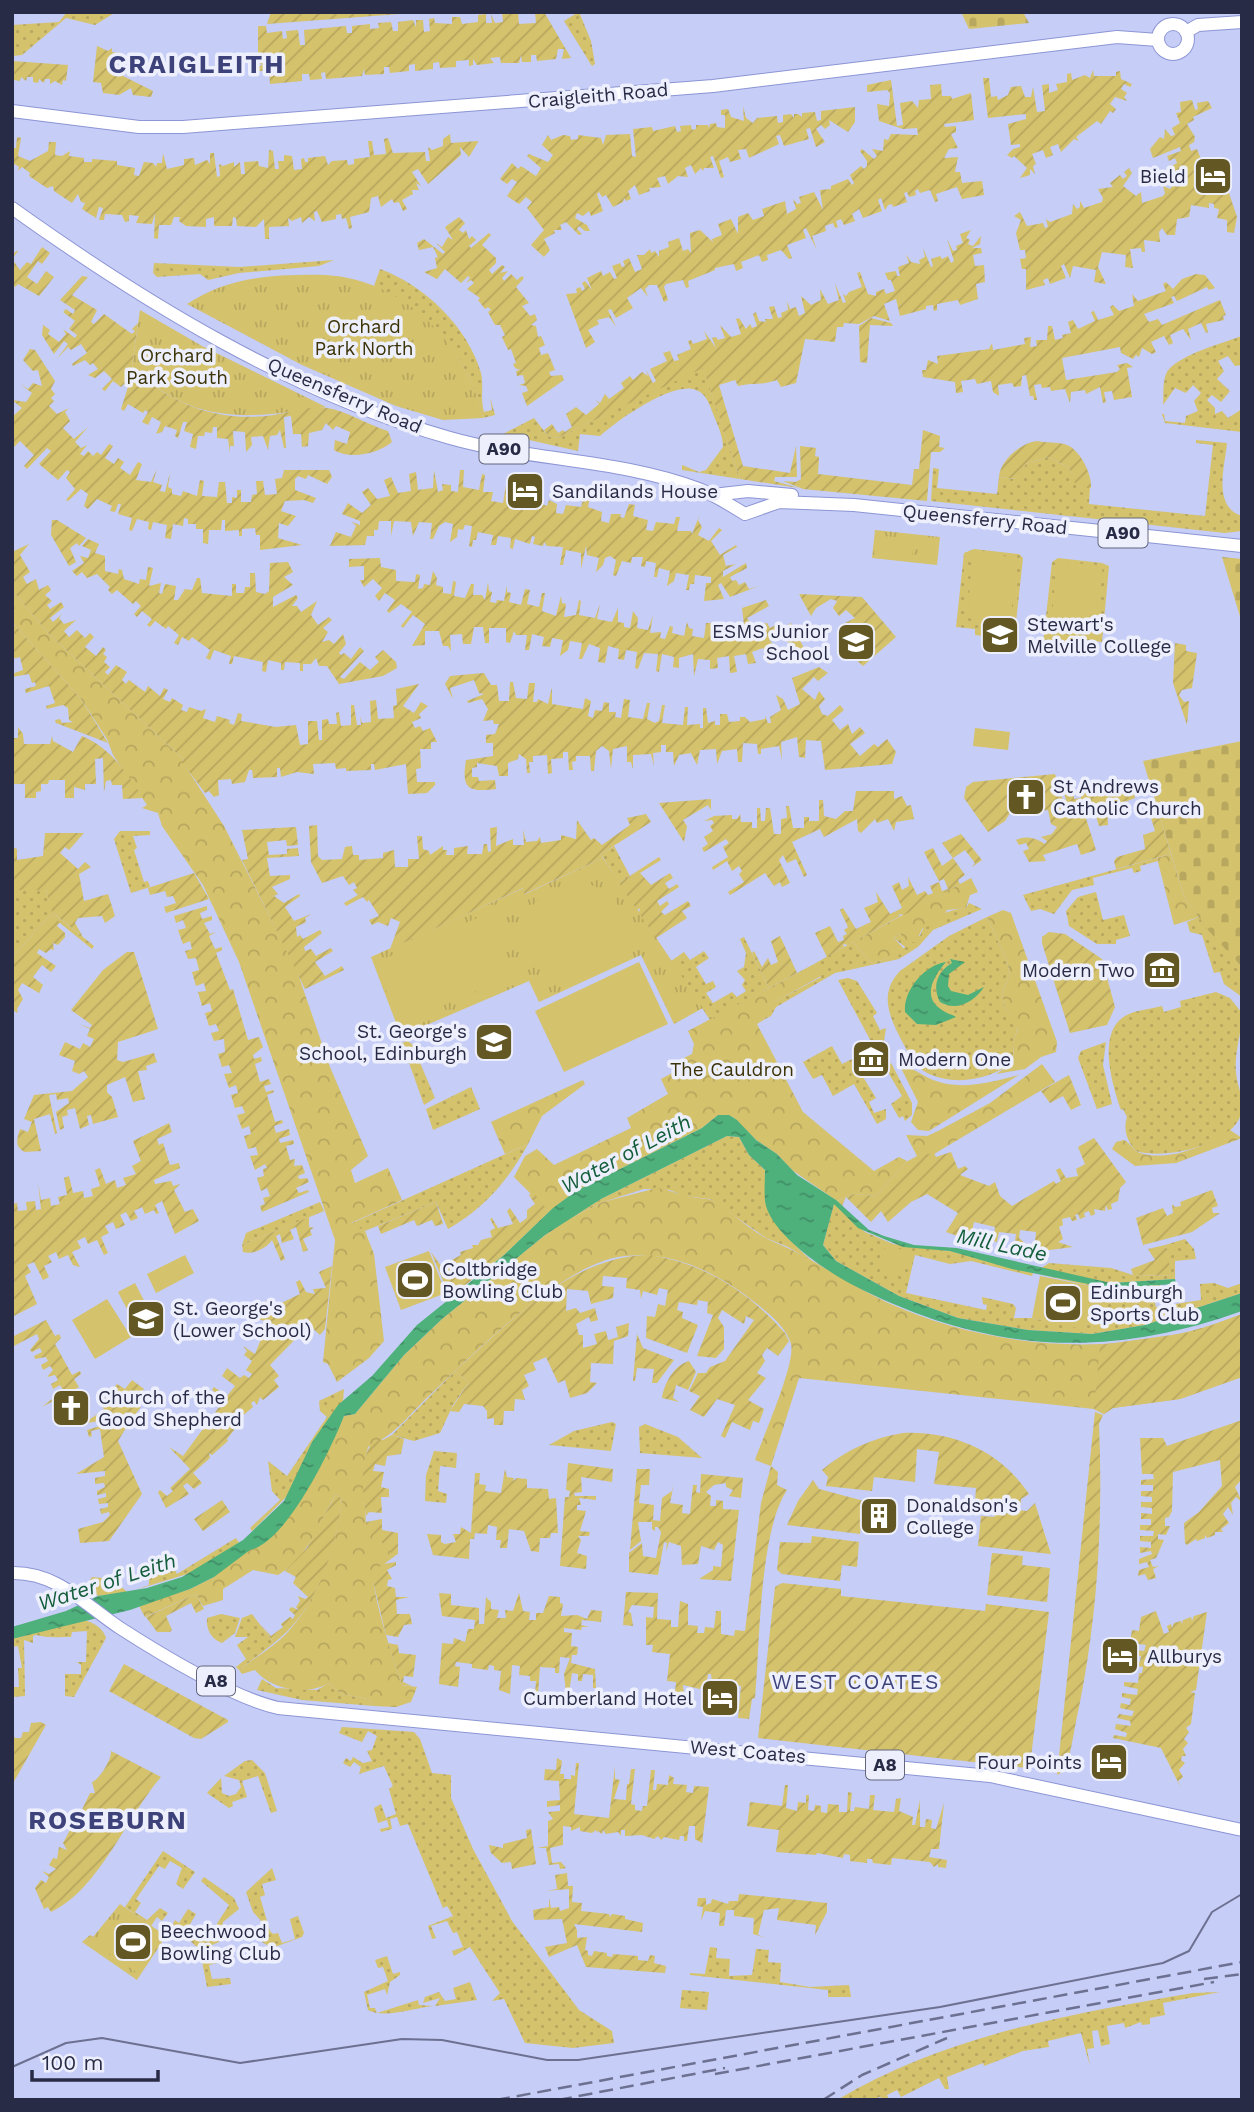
<svg xmlns="http://www.w3.org/2000/svg" width="1254" height="2112" font-family="'Work Sans',sans-serif">
	<defs>
		<pattern id="grass-dots" width="8" height="8" patternUnits="userSpaceOnUse" patternTransform="scale(1.75)"><rect width="8" height="8" fill="#d5c26c"/><path d="M2 2h.1M6 6h.1" fill="none" stroke="#b7a75f" stroke-width="1.8" stroke-linecap="round"/></pattern>
		<pattern id="forest-crowns" width="20" height="18" patternUnits="userSpaceOnUse" patternTransform="scale(1.75)"><rect width="20" height="18" fill="#d5c26c"/><path d="M2 6a3 3 0 1 1 6 0M12 15a3 3 0 1 1 6 0" fill="none" stroke="#b7a75f"/></pattern>
		<pattern id="cemetery-stones" width="16" height="16" patternUnits="userSpaceOnUse" patternTransform="scale(1.75)"><rect width="16" height="16" fill="#d5c26c"/><path d="M2 7V4a2 2 0 0 1 4 0v3zM10 15v-3a2 2 0 0 1 4 0v3z" fill="#b7a75f"/></pattern>
		<pattern id="park-tufts" width="24" height="20" patternUnits="userSpaceOnUse" patternTransform="scale(1.75)"><rect width="24" height="20" fill="#d5c26c"/><path d="M3 7l-1-3M5 7V3M7 7l1-3M15 17l-1-3M17 17v-4M19 17l1-3" fill="none" stroke="#b7a75f"/></pattern>
		<pattern id="garden-furrows" width="10" height="10" patternUnits="userSpaceOnUse" patternTransform="scale(1.75)"><rect width="10" height="10" fill="#d5c26c"/><path d="M-1 1l2-2M0 10L10 0M9 11l2-2" fill="none" stroke="#b7a75f"/></pattern>
		<pattern id="water-ripples" width="26" height="14" patternUnits="userSpaceOnUse" patternTransform="scale(1.75)"><rect width="26" height="14" fill="#4eb07b"/><path d="M2 4q2-2 4 0t4 0M15 11q2-2 4 0t4 0" fill="none" stroke="#418f67"/></pattern>
	</defs>
	<rect width="100%" height="100%" fill="#c6cdf6"/>
	<g fill="url(#grass-dots)">
		<polygon points="67,12 116,12 95,25 66,18 22,55 12,56 12,25 59,22"/>
		<polygon points="579,12 591,41 595,64 592,66 564,21"/>
		<polygon points="334,260 319,266 239,273 208,280 200,274 157,277 153,273 154,263 239,267"/>
		<path d="M380,269C424,285 468,327 481,373C484,386 480,398 484,412L492,410L490,397L495,415L483,418C468,356 431,314 374,286Z"/>
		<path d="M1242,336V365L1235,366L1228,356L1218,361L1224,371L1217,379L1230,391L1221,402L1212,395L1207,400L1215,408V414L1222,411L1228,418L1242,409V432L1165,423L1162,414H1164L1165,421L1185,423L1186,416L1198,411L1194,401L1201,393L1193,385L1186,393L1175,388L1163,405C1164,395 1162,381 1167,372C1178,355 1223,343 1242,336Z"/>
		<path d="M703,367L740,479L682,470V465L699,472L706,470L723,447C723,436 718,426 714,416C710,406 707,394 696,390C674,380 616,421 600,436L580,434L578,451L503,434L534,418L548,436L557,438Z"/>
		<path d="M1196,440L1227,443C1225,466 1212,507 1242,516V531L1225,533L931,501L933,468L939,469L937,488L997,494L999,477L1015,479L1027,463L1049,457L1069,468L1077,486L1090,487L1089,504L1205,516L1213,445L1196,443Z"/>
		<polygon points="974,549 1019,554 1023,558 1014,640 975,635 975,629 956,627 964,553"/>
		<polygon points="1058,558 1102,563 1109,566 1102,642 1083,640 1082,647 1043,643 1052,562"/>
		<polygon points="120,831 150,831 150,835 133,836 137,848 134,850 144,882 148,881 150,887 131,893 114,839"/>
		<polygon points="614,846 630,876 619,883 601,854"/>
		<polygon points="1157,858 1158,861 1140,866 1141,871 1134,873 1132,868 1093,878 1094,885 1072,890 1054,914 1040,909 1031,911 1023,895"/>
		<polygon points="12,890 46,890 53,913 94,946 92,949 50,915 12,958"/>
		<polygon points="1096,892 1103,920 1124,915 1130,936 1116,940 1116,944 1097,944 1069,926 1066,911 1078,897"/>
		<path d="M969,903L982,909L933,930L918,947L899,959L835,973L776,1007L771,1016L765,1019L761,1009L821,977L814,964L853,942L871,963C885,959 895,959 905,947L894,938L900,933L920,936C924,919 950,909 966,908Z"/>
		<path d="M987,917L1007,961L1010,975L1002,993L1004,1006L1018,1027L1013,1044L1014,1062C989,1079 957,1087 927,1073C915,1067 910,1056 904,1045C891,1020 877,995 900,971L949,936Z"/>
		<polygon points="1199,917 1242,967 1242,997 1224,984 1220,972 1214,973 1202,935 1190,932 1187,922"/>
		<polygon points="744,937 769,988 710,1020 671,961 684,952 690,960 704,951 709,958 696,967 706,984 713,981 716,987 706,993 713,1003 732,992 737,997 746,991 742,985 745,980 737,971 744,967 746,953 740,939"/>
		<polygon points="848,978 857,981 877,1013 873,1016 880,1030 886,1028 883,1048 880,1044 874,1047 838,980"/>
		<path d="M1216,992L1230,998L1242,1013C1242,1033 1234,1052 1236,1072C1237,1087 1245,1099 1241,1114C1232,1146 1163,1160 1136,1151C1127,1142 1123,1129 1127,1117L1123,1109L1121,1110C1113,1087 1096,1033 1125,1016C1135,1010 1151,1009 1162,1006L1164,1012L1181,1007L1180,1001Z"/>
		<polygon points="407,1041 412,1044 435,1098 424,1105 402,1043"/>
		<polygon points="1106,1042 1103,1065 1112,1104 1097,1109 1078,1058 1081,1051"/>
		<polygon points="832,1046 842,1064 852,1059 876,1098 869,1102 874,1113 886,1109 886,1119 877,1124 854,1084 833,1096 822,1075 813,1079 803,1062"/>
		<polygon points="891,1063 912,1103 912,1115 905,1121 903,1116 899,1118 891,1104 902,1096 885,1067"/>
		<polygon points="471,1087 480,1109 433,1130 426,1109"/>
		<path d="M727,1136L739,1137L749,1155L765,1170C763,1209 786,1240 816,1264L788,1247L766,1238L710,1199L684,1196L670,1190L644,1189L603,1202L569,1219L601,1199Z"/>
		<path d="M528,1144C508,1181 484,1208 448,1229L436,1202L365,1231L350,1224Z"/>
		<polygon points="320,1202 324,1211 242,1245 246,1233"/>
		<polygon points="834,1203 865,1232 893,1244 950,1251 1033,1273 1032,1276 971,1261 950,1264 915,1255 906,1293 986,1310 987,1305 983,1304 982,1297 1013,1304 1016,1308 1014,1318 1032,1318 1086,1329 1095,1287 1038,1274 1121,1289 1160,1284 1161,1287 1152,1289 1156,1307 1201,1300 1200,1284 1214,1283 1228,1288 1242,1283 1242,1293 1145,1325 1092,1334 1028,1330 958,1318 899,1296 836,1261 823,1245"/>
		<polygon points="1185,1239 1194,1249 1196,1259 1175,1261 1175,1279 1111,1283 1040,1269 1049,1263 1111,1268 1133,1275 1171,1276 1165,1245"/>
		<polygon points="455,1371 469,1382 453,1405 440,1433 414,1441 392,1435"/>
		<polygon points="344,1389 343,1401 312,1442 289,1494 252,1531 250,1528 280,1500 272,1491 268,1461 287,1476 327,1417 320,1411 319,1401"/>
		<polygon points="612,1422 616,1424 611,1451 549,1445 574,1431"/>
		<polygon points="645,1424 678,1437 702,1458 640,1453 639,1427"/>
		<polygon points="434,1451 457,1453 456,1468 440,1466 438,1491 447,1494 446,1503 425,1501 426,1475"/>
		<polygon points="236,1538 239,1543 197,1571 135,1590 149,1585 149,1575 165,1574 165,1568 173,1566 177,1574"/>
		<path d="M221,1614L240,1618L235,1633L222,1643C211,1639 206,1629 207,1618Z"/>
		<polygon points="252,1614 274,1643 239,1670 236,1667 246,1659 237,1645 248,1637 235,1637 242,1618"/>
		<path d="M83,1620C92,1621 104,1629 106,1638L74,1697L65,1696V1674H81V1665L77,1662H86L87,1631L72,1632L71,1637C57,1637 47,1638 36,1635L33,1636V1643L24,1640L25,1696L12,1697V1687H19L18,1668H22L18,1646L12,1647V1639Z"/>
		<polygon points="262,1679 276,1688 317,1690 329,1683 341,1694 368,1699 374,1706 302,1700 257,1690"/>
		<polygon points="342,1727 414,1732 420,1739 432,1773 451,1775 451,1798 473,1849 512,1921 579,2010 612,2031 614,2043 573,2048 525,2043 504,1999 492,2001 500,1993 470,1947 454,1956 452,1951 463,1947 457,1932 453,1933 447,1921 431,1926 436,1938 432,1939 428,1926 453,1916 447,1906 443,1908 408,1824 400,1826 397,1817 390,1819 392,1829 381,1832 380,1829 389,1827 387,1820 378,1823 374,1808 381,1804 386,1818 396,1814 389,1789 393,1786 384,1766 359,1774 361,1767 354,1762 350,1767 343,1763 346,1758 351,1761 353,1757 363,1763 372,1761 367,1751 372,1750 377,1736 368,1731 362,1742 339,1733"/>
		<polygon points="252,1760 265,1773 277,1811 271,1813 258,1776 242,1781 247,1797 232,1802 233,1806 229,1808 207,1793 221,1778 222,1793 229,1796 236,1794 241,1787 239,1780 224,1776 245,1761"/>
		<polygon points="163,1851 195,1872 183,1889 176,1884 182,1868 170,1861 165,1869 159,1866 136,1899 141,1903 135,1912 147,1920 160,1908 168,1913 162,1921 157,1917 151,1926 125,1907"/>
		<polygon points="272,1868 276,1880 262,1884 265,1895 260,1897 270,1931 273,1934 278,1933 282,1943 295,1939 290,1919 298,1916 304,1933 302,1937 272,1948 262,1942 263,1923 253,1912 246,1892"/>
		<polygon points="204,1877 234,1898 239,1909 223,1922 219,1942 200,1950 182,1933 184,1929 178,1926 176,1929 173,1924 175,1920 179,1923 188,1909 196,1914 185,1933 197,1941 203,1932 209,1936 229,1905 201,1881"/>
		<polygon points="710,1947 717,1948 716,1958 730,1959 729,1976 752,1975 756,1949 769,1950 768,1962 781,1963 780,1982 810,1987 849,1985 851,1997 828,1997 828,1990 690,1975 690,1973 705,1974"/>
		<polygon points="232,1949 234,1959 209,1965 212,1979 230,1978 231,1984 207,1987 202,1961"/>
		<path d="M387,1956L393,1974L400,1972V1975L390,1982L387,1995L385,1989L367,1995L370,2008H375L377,2013L418,2000L419,2005L433,2006C414,2008 384,2019 368,2010L364,1992L388,1981L383,1967L378,1968L375,1960Z"/>
		<polygon points="470,1982 477,2000 435,2006 440,1998 423,2003 425,1997 439,1992 445,2001 456,1999 453,1988"/>
		<polygon points="682,1990 709,1992 707,2010 680,2008"/>
		<path d="M1220,1992L1163,2003L1165,2015L1150,2018V2024L1142,2025L1141,2022L1125,2028L1124,2023L1107,2026L1110,2044L1101,2046L1098,2030L1092,2031L1094,2048L1087,2049L1090,2066L1081,2033L1048,2041L1049,2047L1023,2051L984,2066L983,2063L947,2077L949,2089H945L939,2078L901,2097L897,2090L887,2095L889,2100L879,2097L874,2100H837C946,2035 1070,2014 1193,1993Z"/>
	</g>
	<g fill="url(#forest-crowns)">
		<polygon points="12,590 49,634 184,760 182,761 224,826 297,971 330,1067 368,1156 351,1170 355,1183 388,1168 402,1200 351,1223 365,1231 374,1254 384,1341 369,1358 337,1382 328,1364 323,1362 335,1240 239,962 203,885 162,826 158,813 142,808 147,805 113,755 107,739 81,699 12,622"/>
		<polygon points="1171,854 1184,896 1199,917 1174,925 1157,858"/>
		<polygon points="971,878 978,892 970,895 966,908 947,910 941,920 922,929 916,942 906,943 900,933 894,938 905,950 898,956 871,963 853,942"/>
		<polygon points="1003,910 1011,913 1057,1042 1056,1052 1041,1057 1025,1069 996,1074 1014,1062 1013,1043 1018,1028 1004,1006 1002,993 1010,975 1007,961 987,917"/>
		<polygon points="814,964 821,976 762,1009 765,1019 757,1024 803,1112 874,1171 899,1157 907,1161 876,1196 854,1194 837,1201 792,1170 777,1154 756,1140 733,1117 718,1115 702,1128 576,1191 549,1212 514,1177 525,1156 537,1149 554,1165 631,1128 627,1118 668,1094 661,1079 687,1065 684,1058 692,1054 694,1044 688,1031"/>
		<path d="M899,1064C912,1067 921,1075 933,1080C961,1091 991,1082 1019,1075L929,1131L918,1130L911,1122L918,1102Z"/>
		<polygon points="1042,1064 1055,1082 929,1157 917,1156 906,1135 927,1136 938,1131 990,1103"/>
		<polygon points="583,1080 585,1084 542,1116 528,1144 505,1154 491,1122"/>
		<path d="M1230,1130L1242,1138L1176,1163L1135,1166L1112,1149L1116,1142L1124,1140C1131,1143 1132,1150 1140,1153C1168,1162 1208,1146 1230,1130Z"/>
		<path d="M657,1188C671,1190 684,1197 698,1198C704,1199 708,1198 713,1201C734,1213 752,1233 774,1242C813,1258 848,1284 886,1302C996,1352 1129,1360 1242,1314V1377L1180,1399L1113,1408L1104,1414L1094,1409L799,1378L771,1466L755,1460C763,1437 796,1363 791,1344C786,1324 759,1306 744,1294C709,1269 669,1251 625,1256C564,1262 477,1351 432,1393C410,1413 396,1435 368,1447L363,1475L366,1524L395,1556L372,1573C377,1612 390,1648 402,1685L417,1687L411,1702L396,1707L374,1706L368,1699L341,1694L329,1683C307,1696 271,1690 255,1670L242,1674L239,1670C254,1658 274,1647 287,1633C320,1597 336,1546 342,1499L336,1494C319,1523 309,1557 278,1575L253,1570L223,1589V1600L203,1606L196,1594L145,1617L139,1606L142,1604L190,1589L214,1577L318,1469L344,1416L355,1414L404,1355L442,1319L545,1235L569,1219L603,1202Z"/>
		<polygon points="92,1577 113,1579 127,1592 98,1596 88,1584"/>
	</g>
	<g fill="url(#cemetery-stones)">
		<polygon points="961,12 1023,12 1029,23 969,29"/>
		<polygon points="1222,557 1242,559 1242,623"/>
		<polygon points="1242,741 1242,967 1207,929 1184,896 1143,761"/>
	</g>
	<g fill="url(#park-tufts)">
		<path d="M326,275C405,280 466,344 483,418L443,420L396,406L302,365L187,304C229,276 276,274 326,275Z"/>
		<path d="M140,310L202,346L326,407C248,419 192,426 132,366Z"/>
		<polygon points="875,530 940,537 937,565 872,558"/>
		<polygon points="603,858 703,1008 674,1024 641,955 539,1002 529,981 401,1036 371,957 524,888 525,894"/>
		<polygon points="120,1904 166,1936 137,1980 82,1942 90,1935 93,1937"/>
	</g>
	<g fill="url(#garden-furrows)">
		<polygon points="271,12 426,12 267,24"/>
		<polygon points="514,12 518,12 519,24 536,23 535,12 544,12 571,58 562,59 564,49 558,49 556,59 537,61 536,55 531,55 531,62 522,62 521,55 519,63 501,63 500,57 490,58 494,63 477,65 473,59 473,65 469,66 469,60 456,61 456,67 440,68 439,62 433,63 433,69 415,71 415,64 409,65 409,71 390,73 389,67 384,67 384,74 365,75 364,69 362,76 326,79 325,72 321,73 322,79 310,80 309,74 302,74 302,81 270,84 269,71 256,71 255,68 262,65 258,61 258,26 266,26 267,33 282,31 283,39 287,38 286,31 298,30 300,45 305,45 304,30 346,26 347,33 352,33 352,26 370,24 370,29 379,28 378,23 391,22 393,31 398,31 398,22 413,20 416,27 416,20 423,20 424,32 430,31 429,19 434,18 435,23 452,24 452,17 460,17 462,24 478,22 478,15 486,14 486,23 492,23 491,14 495,23 503,22 502,13"/>
		<polygon points="97,46 108,51 112,48 112,52 121,53 120,60 111,59 110,66 120,67 123,76 153,91 151,97 133,95 131,88 119,95 103,93 101,83 93,82"/>
		<polygon points="12,61 68,65 66,81 63,80 62,85 55,81 50,84 50,79 45,79 44,83 39,79 38,83 33,82 33,77 27,77 26,81 21,77 20,81 14,80"/>
		<polygon points="1093,70 1094,76 1116,76 1116,72 1120,71 1121,79 1132,84 1130,87 1124,84 1121,89 1127,93 1124,97 1127,101 1115,97 1110,104 1116,109 1113,113 1110,111 1101,124 1097,121 1076,137 1079,141 1074,139 1061,152 1058,144 1050,147 1053,155 1046,158 1043,150 1032,154 1036,164 1033,166 1035,174 1030,169 1030,175 1020,178 1027,168 1014,156 1012,158 1007,155 1013,149 1020,147 1020,144 1011,145 1008,124 1026,119 1026,114 988,118 983,78 989,78 991,97 997,96 998,100 1008,95 1011,87 1021,86 1025,97 1031,97 1033,87 1037,112 1045,111 1042,85 1049,84 1049,93 1058,90 1056,84 1067,82 1067,74 1071,73 1072,80 1085,75 1090,78"/>
		<polygon points="891,80 897,126 903,125 900,103 912,101 918,108 919,100 931,99 930,85 941,84 942,96 951,96 952,99 971,93 974,120 944,124 945,127 956,126 956,132 951,134 958,148 949,149 944,158 958,157 955,172 960,172 962,183 982,181 984,195 962,199 957,187 936,194 938,201 935,202 930,190 920,193 918,189 915,191 916,195 909,197 907,192 904,193 907,202 893,207 892,204 888,205 885,210 881,198 878,200 882,211 863,218 859,209 852,214 855,221 844,225 841,219 836,221 838,227 835,228 833,223 825,226 826,231 812,236 817,250 806,228 803,230 806,238 787,245 792,258 789,259 781,250 767,255 768,260 762,262 759,255 741,262 743,268 736,271 734,264 715,268 715,270 688,281 689,287 686,288 683,280 666,284 664,287 668,300 664,302 657,285 649,285 645,289 648,297 641,288 627,298 633,308 616,318 611,309 608,310 616,327 609,317 597,320 599,324 588,330 595,342 586,348 566,294 577,293 576,289 580,287 582,291 585,289 582,283 585,281 592,290 587,278 601,271 603,276 610,272 614,279 617,278 612,266 620,263 622,267 625,266 623,261 629,258 635,272 642,269 637,255 644,255 650,249 651,253 655,251 659,257 659,251 669,247 668,242 679,238 683,251 688,249 691,253 690,233 700,230 713,242 712,239 722,235 718,224 731,219 738,234 738,217 748,213 753,220 764,216 762,209 785,201 787,214 796,209 793,199 797,204 801,203 799,197 814,192 823,210 820,190 831,189 831,186 848,179 852,185 854,183 850,175 861,166 864,169 867,166 867,161 860,151 862,149 874,159 877,156 872,149 883,151 884,139 888,140 891,134 918,135 917,128 903,129 879,121 877,104 889,106 890,93 887,90 867,92 867,85"/>
		<polygon points="1192,100 1195,110 1198,109 1197,103 1208,101 1212,108 1193,117 1194,120 1187,124 1195,137 1194,142 1189,145 1191,151 1197,149 1215,195 1229,193 1237,217 1234,233 1227,232 1227,220 1217,218 1219,209 1214,208 1214,204 1209,203 1209,208 1191,205 1189,217 1177,219 1175,235 1167,235 1162,228 1159,232 1160,242 1144,240 1145,252 1142,252 1141,248 1130,249 1133,268 1125,267 1126,255 1102,252 1098,267 1106,284 1094,282 1096,270 1073,266 1070,278 1064,264 1061,266 1066,278 1050,284 1048,278 1043,280 1045,285 1026,290 1026,269 1022,269 1020,259 1026,258 1025,250 1020,250 1016,233 1021,220 1014,216 1020,212 1027,226 1043,223 1045,228 1048,227 1046,219 1050,222 1072,214 1073,204 1077,209 1080,207 1080,201 1084,208 1102,202 1103,198 1098,189 1113,187 1110,183 1120,175 1123,179 1127,176 1124,172 1129,168 1132,173 1123,186 1136,196 1141,192 1142,203 1163,196 1165,193 1163,186 1170,189 1173,185 1177,187 1179,183 1176,178 1186,179 1187,173 1174,172 1172,166 1177,163 1175,158 1169,161 1167,156 1181,151 1180,147 1153,158 1150,149 1160,137 1164,139 1165,129 1171,136 1175,135 1172,128 1180,123 1176,113 1181,112 1180,102"/>
		<polygon points="743,106 746,118 753,123 757,118 777,116 778,123 783,122 783,115 791,114 794,118 794,114 798,114 802,117 802,113 815,112 817,121 821,120 821,111 855,107 855,122 848,132 829,120 830,125 825,129 821,125 816,129 825,142 816,147 810,128 806,129 809,139 784,146 780,135 776,136 779,144 749,158 746,149 738,150 741,159 730,162 728,157 719,161 724,177 721,178 713,156 710,157 714,168 704,168 703,171 701,168 695,174 691,165 685,168 688,177 678,176 668,184 665,176 657,178 661,187 649,188 650,191 639,195 635,185 628,191 631,199 626,201 624,198 623,202 613,207 606,195 602,197 599,192 597,194 603,211 591,216 589,211 583,216 577,213 575,218 587,225 590,231 585,231 579,226 577,229 582,234 579,235 566,222 560,225 562,230 554,230 555,233 544,239 550,250 544,257 531,245 544,230 527,208 532,202 526,197 519,204 507,196 517,182 512,179 507,184 500,179 512,163 518,169 521,166 536,176 541,168 527,156 529,154 548,162 553,155 542,145 548,135 551,140 563,135 570,136 571,140 578,139 578,135 601,138 603,145 606,135 630,134 632,156 636,157 633,129 652,127 653,131 675,126 677,132 681,131 680,126 691,125 692,130 696,129 696,125 708,125 709,128 710,124 716,123 717,127 725,128 725,115 721,115 721,110 728,109 731,117 744,121"/>
		<polygon points="450,134 451,143 478,141 478,142 469,157 460,147 461,155 428,184 418,169 412,172 421,186 416,183 419,190 412,190 413,194 402,200 407,209 403,211 399,202 394,203 392,199 381,207 378,196 371,198 369,212 350,217 352,228 349,229 346,218 342,219 341,214 336,215 336,219 322,222 317,211 314,212 315,221 309,217 302,223 301,217 292,221 288,218 289,226 269,227 269,239 265,239 264,219 256,227 237,226 236,218 233,217 232,226 214,226 214,217 206,219 206,227 186,226 179,221 180,217 174,217 171,225 159,225 158,239 154,238 155,213 152,224 136,223 139,216 129,215 129,221 125,222 122,215 105,214 104,220 99,220 103,208 99,207 96,218 82,209 85,203 81,202 78,194 72,203 54,191 53,186 47,188 29,176 30,173 22,167 18,171 19,167 15,164 12,167 12,148 16,148 17,137 21,138 18,156 30,161 48,151 49,142 56,142 55,155 62,156 70,151 69,156 84,158 84,162 92,162 92,159 117,161 117,165 135,168 134,175 139,176 144,162 153,163 156,167 157,163 162,163 163,153 167,169 184,165 184,159 194,158 195,165 207,160 210,164 210,153 214,153 217,177 220,176 219,164 223,166 234,162 234,167 240,162 241,174 245,174 244,162 258,161 259,166 268,168 269,150 273,151 275,169 279,169 278,161 284,161 284,155 292,156 294,170 302,169 301,159 304,158 305,162 308,162 308,158 325,156 328,165 332,161 347,160 348,165 354,164 354,159 370,157 368,141 372,141 374,155 386,154 384,139 388,138 393,153 425,152 426,161 430,161 428,147 432,150 443,146 443,139"/>
		<polygon points="459,217 465,223 459,230 463,233 466,230 469,239 472,236 476,240 469,246 471,248 489,233 491,235 482,245 496,258 496,263 489,270 492,274 502,265 505,267 500,273 508,271 502,278 504,281 511,274 517,280 522,276 524,278 516,287 529,303 522,306 530,316 535,314 537,320 531,325 536,326 538,337 541,336 545,345 539,348 541,355 548,353 555,370 549,372 551,376 562,375 564,380 527,406 522,393 528,391 526,386 519,385 525,383 523,375 517,376 516,371 520,370 515,368 513,364 516,363 511,349 508,350 502,337 505,335 500,325 495,325 488,312 491,310 488,307 485,309 478,300 480,298 467,289 474,283 471,280 466,283 470,278 468,276 461,283 445,269 437,279 424,272 437,268 435,258 438,257 433,247 419,250 417,243 424,239 443,254 445,252 436,243 442,247 448,237 453,240 445,227"/>
		<path d="M971,230L966,238L970,240L968,244L973,246L981,236L980,244L972,248H981L982,253L973,255L975,266L984,265L985,282L976,284L978,299L960,305L958,300L937,304V310L934,311L933,305L926,306V309L900,316L896,299L884,304L890,321L874,316L859,324L844,323L843,327H837L835,342L805,339L796,383L781,387L777,380C760,386 752,382 738,386L735,380L719,385L743,466L790,473L796,446L797,477H775L774,481L799,488L740,479L703,368L557,438L548,436L544,430L552,424L558,433L563,430L565,432L572,427L566,414L576,407L586,415L599,404L596,400L600,403L605,394L609,399L624,388L621,383L630,376L633,380L642,372L648,376L646,370L653,383L656,381L650,369L667,361L663,353L670,351L674,361L679,360L677,355L691,349L688,341L691,340L693,344L707,339L704,331L716,348L712,338L716,337L718,340L725,338L720,325L731,337L741,334L736,319L739,318L746,329L750,324L752,328L757,326L753,314L756,312L759,321L766,322L765,319H773L769,307L774,306L778,318L782,317L781,313L788,310L787,301L790,309L796,307L799,316L805,313L801,296L811,305L821,300L820,289L828,304L839,300L835,283L843,303L846,302L843,294L846,296L849,292L862,287L857,273L860,272L868,294L876,296V292L884,289L886,294L895,291L891,280H888L885,273L896,271L897,276H900L898,267L909,263L906,254L911,262L920,264L919,260L925,257L923,248L931,267L933,266L931,259L940,256L942,259L948,256L951,263L954,261L947,239L953,251L957,250L956,246L963,243L960,234Z"/>
		<polygon points="42,247 50,253 42,264 38,261 27,277 37,284 46,271 54,277 39,296 18,284 15,287 12,285 12,254 19,250 12,259 20,270 27,262 31,264"/>
		<polygon points="1196,274 1205,275 1215,288 1209,290 1207,287 1177,301 1174,296 1171,297 1174,303 1144,314 1149,322 1158,319 1162,325 1220,300 1226,315 1223,316 1224,320 1206,324 1208,332 1206,333 1201,323 1188,329 1191,340 1183,329 1170,335 1173,343 1169,345 1164,336 1151,342 1156,352 1152,354 1142,348 1139,357 1136,355 1133,359 1121,353 1120,347 1062,358 1066,380 1117,372 1120,369 1117,365 1127,363 1133,367 1127,368 1132,397 1114,400 1112,391 1104,392 1106,402 1103,403 1100,387 1086,394 1085,390 1071,392 1070,403 1065,389 1051,391 1050,387 1042,388 1041,384 1034,385 1037,400 1034,400 1033,396 1030,396 1026,375 1022,376 1021,386 1014,387 1012,383 998,385 999,396 993,392 991,381 977,384 975,379 961,381 963,392 956,393 955,382 923,377 922,370 926,370 928,360 938,364 937,356 989,349 992,343 993,350 1025,344 1024,338 1031,337 1030,347 1037,346 1036,340 1047,340 1048,326 1052,326 1055,340 1063,338 1062,335 1071,333 1068,322 1073,320 1078,329 1095,321 1091,312 1094,311 1098,320 1114,315 1110,307 1113,305 1119,311 1134,306 1132,294 1138,301 1166,291 1163,284 1166,282 1173,289 1182,279"/>
		<path d="M82,276L88,277L72,295L97,310L91,322L94,324L104,314L132,334L135,331L132,329L138,323L132,366C169,405 220,423 274,415C289,413 312,405 327,408C347,411 368,425 388,431L392,442C378,454 349,460 334,450L335,440L347,444L350,432L336,426L333,430L326,423L322,430L309,433L308,446L302,447L301,434H293L291,416L284,417L286,448H284L280,430L277,435L270,436L268,450L263,436L251,437L252,445L246,452L245,432L233,431L234,446H230V453L228,439L217,438V427H213L212,433L205,432L204,436H198L196,449L190,447L193,434L184,431L187,422H183L178,438L175,436L177,430L165,426L162,432L156,434L161,422L152,417L148,425L142,422L148,412L145,410L143,413L128,404L124,411L121,409L128,387L124,384L121,387L113,381L105,391L102,389L112,379L104,371L95,378L88,375L98,369L93,363L90,365L85,360L73,366L72,364L87,353L81,344L71,350L68,347L57,359L68,344L64,341L54,354L42,335L43,325L50,330L48,334L59,342L66,334L63,329L75,338L77,335L69,329L75,321L63,312L66,309L73,314L75,310L60,300Z"/>
		<polygon points="871,318 891,323 893,326 870,325 867,363 860,362 859,326"/>
		<polygon points="30,349 35,350 55,381 51,389 55,394 51,398 54,401 49,406 57,414 69,408 65,412 70,421 63,428 74,439 88,427 75,442 81,448 87,445 80,454 84,456 88,451 93,456 97,452 101,455 109,444 113,446 105,458 114,464 118,458 124,462 120,468 130,475 138,462 142,464 136,480 151,482 157,469 153,482 162,485 160,491 165,492 170,473 168,487 172,489 172,494 181,496 183,491 197,496 200,480 204,481 202,496 217,497 219,482 225,482 227,503 232,503 232,497 237,498 237,490 241,490 241,502 251,502 252,495 257,494 256,481 263,481 265,495 277,494 275,479 282,478 284,470 329,470 332,477 327,484 308,475 306,479 298,476 295,479 295,490 316,498 313,503 304,500 285,501 281,511 296,516 288,526 279,523 278,538 302,545 260,550 260,535 256,535 255,528 242,529 242,536 239,536 239,530 225,531 225,520 222,520 221,530 209,530 208,544 203,543 203,529 196,529 196,524 188,524 188,519 184,518 183,526 173,524 171,539 165,538 167,525 153,522 151,530 148,529 149,522 137,519 132,531 129,530 132,518 118,514 121,504 118,504 115,512 110,511 112,506 97,499 88,509 84,506 88,494 81,489 68,501 66,500 75,489 66,478 70,472 67,470 58,480 39,464 51,451 47,448 27,469 24,466 34,455 20,441 12,449 12,417 22,408 12,400 26,402 32,393 20,384 28,389 33,383 42,386 38,370 33,371 23,360"/>
		<polygon points="923,430 940,436 939,447 945,448 940,452 931,452 927,501 803,489 783,481 796,482 801,479 800,446 816,448 815,456 819,457 818,474 912,485 914,469 919,469"/>
		<path d="M1037,441C1045,443 1058,442 1064,444C1080,448 1092,474 1091,488L1076,486L1069,468L1049,457L1027,463L1016,479L999,477C1000,460 1021,443 1037,441Z"/>
		<polygon points="434,470 438,492 443,490 442,484 451,485 451,491 458,492 460,470 464,470 463,487 479,490 482,474 485,475 483,492 493,492 491,501 503,503 507,479 511,480 508,497 513,498 513,503 523,505 524,497 538,501 542,488 542,504 547,506 549,500 557,504 556,513 563,514 566,505 581,507 584,496 590,497 588,507 602,512 601,521 609,523 611,514 621,514 620,517 624,518 629,504 635,505 633,516 648,520 646,530 653,531 656,522 674,524 676,517 680,517 677,531 691,531 692,534 700,514 698,520 702,527 698,535 709,541 719,528 722,530 711,541 720,555 736,545 737,547 723,555 726,566 736,564 723,571 723,577 746,563 747,568 730,577 732,581 736,580 739,585 745,582 749,589 759,586 730,597 721,583 718,585 724,599 704,601 706,583 711,583 711,577 695,575 694,584 690,584 689,590 686,590 689,575 676,573 674,581 667,586 670,571 659,568 657,577 654,577 656,563 646,561 645,567 641,566 643,557 632,557 631,563 622,561 616,576 613,575 616,560 610,556 605,558 603,565 596,572 599,558 587,555 586,546 581,569 581,553 566,550 563,565 560,565 563,547 547,546 544,542 543,546 533,544 535,537 532,536 530,544 515,539 513,549 510,548 511,538 498,536 496,545 491,545 493,535 478,532 476,540 473,540 472,547 469,546 472,526 465,525 463,530 458,529 457,537 450,542 453,524 445,522 439,526 433,539 430,539 432,523 419,522 413,536 411,522 394,521 391,536 391,521 379,521 378,530 374,530 374,536 367,536 365,545 330,546 336,532 351,537 356,526 352,522 360,525 360,521 342,514 348,503 362,513 371,505 362,492 368,488 377,499 390,496 384,480 391,477 398,493 411,491 409,474 416,472 418,490 433,488"/>
		<polygon points="52,520 57,520 86,538 79,546 77,543 70,548 76,562 69,566 51,535"/>
		<polygon points="88,539 99,544 95,553 105,556 105,571 118,574 119,569 122,570 124,579 139,584 140,579 146,580 148,567 153,568 149,586 161,583 159,593 162,594 165,584 176,586 174,600 178,600 185,589 192,590 197,578 200,578 202,593 232,596 232,584 236,584 236,593 244,593 245,587 250,587 250,573 255,573 256,592 265,594 269,591 270,563 288,562 293,572 284,577 293,585 273,597 273,607 296,595 298,598 292,606 297,606 301,612 317,601 311,615 318,625 329,617 332,620 323,628 328,632 322,642 329,640 334,644 343,634 346,644 339,653 341,655 344,653 351,659 360,647 364,651 340,677 344,679 360,662 370,670 379,662 375,657 383,650 396,662 397,668 383,676 339,684 327,666 319,666 316,658 311,664 303,664 303,671 300,671 300,663 285,662 284,670 281,670 281,663 268,660 266,672 262,671 263,662 234,656 232,664 229,664 231,656 214,650 210,660 206,658 210,650 192,637 189,641 182,637 178,645 174,643 179,635 168,626 166,629 155,621 150,627 147,625 152,619 142,611 137,617 134,614 141,606 136,601 133,604 117,590 112,594 108,590 110,587 97,574 87,578 82,572 77,576 72,571 84,563 80,556 88,558 91,550 82,546"/>
		<polygon points="29,544 20,555 30,572 23,577 27,584 36,579 39,590 48,585 51,590 45,595 52,601 47,605 50,609 61,602 64,607 50,618 53,622 62,614 59,618 64,624 76,620 64,631 69,637 77,630 85,638 90,633 94,637 85,647 96,656 103,647 106,650 103,654 107,657 104,662 110,667 105,672 108,675 116,665 127,672 122,680 126,684 129,680 145,692 148,686 160,696 164,688 168,690 163,699 170,702 172,698 183,705 181,710 187,712 189,707 201,711 206,709 203,718 215,722 217,716 230,720 229,723 234,725 238,713 242,714 241,721 276,727 296,725 300,745 308,744 308,721 317,721 319,740 322,740 322,720 328,719 329,724 337,724 336,713 339,712 341,726 351,725 351,705 354,705 357,725 361,725 360,716 362,723 371,722 370,701 376,700 378,719 394,718 393,706 397,705 396,689 419,684 403,706 414,713 421,702 428,706 419,714 421,718 412,722 415,728 420,726 423,731 430,728 437,742 431,742 431,749 420,749 421,768 416,769 417,782 435,782 435,785 427,793 408,794 406,764 375,770 374,764 371,764 371,770 346,771 346,768 336,769 335,763 313,764 314,774 297,772 281,777 280,768 277,768 277,777 253,778 252,770 249,770 245,782 232,784 231,779 218,780 219,795 214,797 209,791 205,793 181,761 184,760 49,634 12,590 12,552"/>
		<polygon points="380,558 381,567 396,570 396,581 415,582 416,574 420,575 418,589 423,588 424,584 430,585 433,571 437,578 436,585 443,587 443,593 451,594 453,581 456,582 454,596 465,598 471,584 474,584 473,595 482,595 485,600 488,582 489,591 492,592 490,602 496,603 497,600 504,601 507,585 507,592 511,593 509,602 521,605 525,589 530,590 527,604 539,607 542,593 545,593 542,611 556,616 561,596 562,603 566,604 564,617 576,615 579,600 581,601 579,615 595,618 600,604 597,619 612,622 618,608 618,622 624,623 624,627 630,628 633,611 638,618 637,628 648,630 653,615 650,633 661,632 660,638 665,639 670,626 673,627 672,633 684,636 687,622 689,628 693,629 692,636 704,638 706,623 712,623 713,638 731,638 729,628 732,627 735,636 745,633 742,608 766,600 769,606 747,618 752,626 767,623 770,628 778,624 781,629 791,623 806,652 798,660 782,631 769,639 782,657 775,661 773,654 769,655 771,663 769,664 763,648 752,652 756,663 748,664 746,654 734,656 737,672 730,673 729,656 717,658 718,668 710,669 710,660 698,659 694,676 693,654 679,658 679,668 673,667 674,657 662,654 659,672 656,671 658,654 644,653 638,669 635,668 637,652 626,650 624,660 618,659 619,649 608,646 605,663 598,662 600,648 589,644 582,659 579,659 582,643 570,641 568,650 560,656 563,640 552,638 550,647 542,646 544,637 532,634 529,650 525,650 527,635 516,635 514,631 510,643 506,642 506,628 489,628 489,643 485,643 483,627 474,627 471,644 463,644 462,634 450,635 451,651 448,646 443,646 439,631 425,631 425,645 412,646 425,624 413,615 403,628 401,626 412,612 401,604 389,613 387,611 395,600 385,593 379,601 375,596 382,588 373,579 364,587 360,580 364,580 364,566 349,567 349,559"/>
		<polygon points="799,594 862,597 896,637 863,666 852,656 870,637 859,629 842,640 852,631 845,623 855,618 846,610 839,616 833,608 837,601 831,599 816,608 811,616"/>
		<polygon points="12,622 81,699 108,743 56,723 55,720 60,719 62,723 73,722 69,720 68,708 63,705 47,709 46,706 55,703 49,686 26,693 25,689 36,686 35,682 32,683 29,674 12,677 12,674 23,670 20,657 12,659"/>
		<polygon points="1175,643 1186,645 1186,651 1197,653 1192,688 1182,690 1179,695 1184,702 1189,701 1187,725 1173,683"/>
		<path d="M819,667L828,673L818,681L814,677L802,689L815,700L819,691L825,699L819,706L822,714L828,716L840,705L844,710L832,720L840,730L848,724L852,734L860,727L865,733L850,744L860,756L874,744L878,747L887,739L896,752L892,764L825,770L821,741L806,740L805,758L799,757L797,737L781,742L782,760L779,746L761,749V754H758L757,744L743,743L742,762H738L737,749L722,751L717,764L716,749L700,750L697,765L691,753L679,755L674,766L673,752H666V745H661V752L653,753L654,766L651,754L633,755V769L631,762H627V746L613,749L611,769L609,751L602,746L596,751L594,771H591L590,756H576V761L572,762L573,770H569L568,752H563V758L551,759L552,773L548,774L547,755L533,756V762H529L530,773H527L526,759L519,754L518,759L508,763V776H499L497,766L477,763V767L472,768V777H478L479,781L495,780L496,789C469,792 461,790 466,760L493,756V743H486V735L495,734L499,724H494L493,720L483,721L488,709L482,699L468,703L467,701L484,694L479,693L474,680L450,688L453,699L445,684L450,676L484,673L491,685H497L499,701H509L510,682H513L516,698L527,699L529,683H535L533,702H537L538,699L548,704L552,687V704L583,709L585,698L591,701L588,716L593,718L595,710L602,711L604,702L609,703V712H616L615,717L621,718L624,699L630,700L628,717L643,719L647,703H650L647,719L655,723L659,721L662,705H665L662,723L683,725L685,707H688L687,725L700,724V728H703V708H706L708,723L715,721V725H720V714H727L729,722L740,721V717H745L750,722L765,719V716L768,723H771L770,717L781,710L776,695L783,699L788,710L800,704L792,678Z"/>
		<path d="M18,727L23,734L24,744H50L52,736L53,741L73,752L82,736C111,748 127,773 143,798L123,799L122,785H112L111,780L106,781L104,792L103,758L95,759L96,784H85V790L74,787V798H65V780H49L48,784H41V791L36,792V798H25V784H12V738H18Z"/>
		<path d="M1055,774L1063,801L1066,800L1064,793L1074,792V799L1081,798L1080,791L1088,793L1089,789L1092,796L1098,795V787L1100,794L1107,786L1108,793H1115L1114,785L1127,783L1129,791L1133,790L1135,798L1107,809L1108,825L1099,826L1094,809L1084,812L1096,850L1081,855L1077,844L1043,855L1046,861L1029,862L1023,851L1029,849L1026,843L1019,845L1016,840C1026,835 1036,838 1045,844L1047,841L1041,837L1052,834L1057,827L1051,824L1048,810L1028,813L1025,802L1043,800L1040,784L1009,791L1013,808L1005,821L988,832L964,798L966,787L973,782Z"/>
		<polygon points="856,791 894,791 894,799 902,796 907,806 911,805 914,819 896,822 894,831 888,819 877,823 875,819 861,833 858,831 857,819 824,837 820,829 792,842 807,875 804,877 796,859 787,863 783,855 779,860 790,883 782,887 780,882 774,886 765,873 730,895 728,892 744,882 739,874 742,871 739,866 732,871 727,861 713,870 712,867 728,857 723,847 729,843 726,839 704,852 702,848 708,844 704,837 713,831 710,826 714,823 712,820 704,821 714,816 732,815 732,819 737,819 740,814 741,822 752,822 752,828 757,828 757,808 760,808 761,821 765,821 766,808 770,808 774,834 781,834 781,819 787,818 786,806 789,806 793,828 804,828 804,817 809,817 809,821 819,821 819,800 823,800 824,816 836,819 845,811 853,811"/>
		<polygon points="711,799 711,810 708,805 683,820 687,826 684,842 659,803"/>
		<polygon points="1155,800 1171,854 1116,869 1114,861 1117,857 1145,849 1143,835 1155,831 1146,802"/>
		<polygon points="646,814 651,822 601,854 603,858 524,894 523,888 390,949 400,922 391,918 388,926 378,922 372,925 369,920 379,916 369,900 367,902 363,897 346,906 344,903 358,895 353,890 357,888 354,882 349,885 343,876 322,883 311,862 309,826 317,825 318,856 322,860 342,859 345,847 352,846 353,855 359,855 359,860 383,858 383,853 394,850 395,867 408,867 408,859 419,859 417,836 422,836 423,849 429,851 430,855 443,846 443,850 447,850 446,855 454,855 454,848 468,846 467,854 482,854 484,844 487,844 488,852 491,851 490,828 497,827 496,846 513,839 513,845 524,845 523,829 526,842 537,841 540,837 541,843 561,840 561,835 576,839 577,820 591,840 594,838 602,845 630,825 627,818"/>
		<polygon points="296,827 298,845 287,846 286,840 267,842 269,855 287,854 287,849 298,848 299,856 267,858 270,876 290,875 290,879 272,887 278,894 274,896 284,903 299,894 300,896 285,907 294,921 311,914 305,918 306,922 296,927 297,937 300,935 303,939 320,930 322,933 304,947 305,951 311,949 316,956 331,948 333,951 315,962 325,976 342,966 344,970 305,989 242,860 248,859 242,830"/>
		<polygon points="45,833 84,833 69,850 65,847 60,853 78,869 85,862 91,867 79,874 84,901 108,894 115,916 105,923 102,916 78,918 75,923 83,937 52,912 46,890 12,890 12,847 17,849 17,860 43,856"/>
		<polygon points="961,834 982,860 972,867 975,863 965,850 953,858 965,875 958,880 960,884 904,915 899,914 900,916 848,945 843,944 844,947 827,957 815,933 830,926 838,942 844,940 843,936 847,934 844,930 848,927 840,910 843,908 856,929 871,922 864,908 878,902 876,892 890,914 902,908 892,886 899,882 902,890 909,886 908,877 917,895 925,891 928,895 933,893 930,886 939,882 942,891 948,889 944,879 939,881 924,852 933,848 942,866 953,858 942,843"/>
		<polygon points="659,857 661,860 640,873 651,885 670,873 673,878 665,883 669,889 677,884 679,887 657,901 660,906 667,901 669,904 661,912 665,915 688,901 691,906 682,911 687,918 656,938 639,913 640,908 637,910 619,883"/>
		<polygon points="194,873 209,899 166,913 164,907 176,903 173,896 167,897 165,891 150,895 148,888"/>
		<polygon points="207,906 207,910 200,913 202,919 212,916 212,920 204,923 210,934 216,932 209,936 215,949 222,947 222,950 216,953 230,990 233,989 248,1040 259,1037 263,1047 253,1055 254,1059 261,1057 262,1061 255,1064 260,1082 269,1079 271,1084 264,1086 266,1092 273,1090 274,1092 267,1095 275,1122 282,1120 283,1123 274,1126 276,1133 289,1129 290,1135 279,1139 280,1143 293,1140 294,1144 286,1146 290,1160 295,1159 294,1166 302,1165 305,1173 298,1176 299,1179 307,1178 309,1182 296,1188 299,1193 308,1190 309,1192 262,1212 260,1206 265,1204 263,1198 270,1196 267,1188 261,1191 257,1178 264,1176 263,1169 267,1168 265,1164 255,1170 250,1156 258,1155 256,1147 248,1149 244,1136 251,1134 249,1126 242,1129 237,1115 245,1113 242,1106 235,1108 231,1095 238,1093 236,1085 229,1088 224,1074 232,1073 229,1065 222,1067 218,1054 225,1052 224,1039 214,1041 211,1033 219,1031 216,1024 209,1026 205,1013 212,1011 210,1003 202,1006 198,992 206,991 204,983 196,986 192,972 199,970 196,958 188,959 185,951 192,949 190,941 183,944 178,930 186,928 183,920 176,923 174,916"/>
		<polygon points="50,915 60,922 57,926 65,933 65,937 58,945 53,943 54,950 51,949 46,953 39,949 37,953 56,966 51,972 42,965 33,977 43,985 39,993 22,983 18,990 23,999 17,1009 18,1013 12,1010 12,958"/>
		<polygon points="1049,932 1065,934 1102,959 1115,1007 1107,1025 1070,1033 1042,943 1042,937"/>
		<polygon points="780,936 797,973 769,988 752,953 754,951 762,967 768,958 771,965 778,962 771,941"/>
		<path d="M127,952H134L135,955L158,1029L118,1042L117,1060L123,1062L154,1053L157,1062L146,1066L147,1070L138,1071L145,1099L133,1102L125,1077L107,1085V1092L112,1097L118,1117L93,1124L91,1115L87,1116L89,1125L80,1129L75,1108L67,1110L68,1115L62,1117L64,1128L60,1130L56,1112L69,1103L68,1098L57,1100L56,1094L49,1095L57,1133L55,1134L50,1114L34,1119L41,1151L25,1152C14,1147 17,1139 20,1129L28,1132L32,1122L24,1119L34,1095L72,1091L88,1077L84,1071L79,1074L72,1071L75,1061L59,1055L65,1042L80,1049L83,1043L90,1047L94,1039L87,1036L90,1029L79,1024L90,1028L92,1025L71,1010L103,970Z"/>
		<polygon points="1069,1075 1081,1105 1071,1110 1063,1096 1050,1103 1041,1091"/>
		<polygon points="169,1123 172,1132 157,1139 159,1145 163,1143 170,1165 179,1163 180,1168 154,1180 155,1184 171,1181 173,1186 180,1184 174,1190 185,1212 193,1209 199,1221 175,1234 162,1201 155,1205 159,1213 156,1214 154,1210 145,1214 142,1207 134,1211 138,1218 131,1221 126,1212 120,1215 125,1225 116,1229 113,1222 105,1226 109,1233 101,1237 108,1253 104,1255 97,1240 88,1244 85,1237 77,1241 81,1248 72,1252 80,1267 73,1265 68,1255 59,1259 56,1252 48,1256 52,1262 44,1266 49,1277 43,1280 34,1262 27,1265 31,1272 25,1276 37,1304 12,1317 12,1204 17,1203 18,1211 27,1210 26,1202 35,1201 36,1210 41,1209 38,1183 41,1200 50,1198 51,1206 60,1204 58,1197 67,1195 64,1178 69,1176 73,1193 83,1191 84,1198 93,1196 91,1189 100,1186 95,1170 100,1168 106,1184 115,1180 117,1188 126,1185 123,1178 136,1174 132,1166 141,1161 133,1141"/>
		<polygon points="1094,1138 1126,1182 1120,1188 1118,1201 1111,1204 1112,1209 1108,1210 1106,1205 1105,1211 1094,1209 1095,1214 1091,1216 1089,1211 1084,1213 1085,1217 1080,1219 1078,1214 1075,1215 1077,1220 1072,1221 1070,1217 1062,1219 1063,1225 1059,1227 1063,1239 1058,1242 1073,1247 1034,1252 1036,1232 1020,1230 1019,1238 1026,1244 1026,1252 1014,1250 1016,1234 999,1232 997,1242 993,1241 995,1227 974,1222 972,1231 981,1234 979,1243 946,1232 958,1213 927,1194 911,1202 888,1222 881,1211 871,1222 846,1197 842,1206 837,1201 854,1194 876,1196 906,1162 917,1156 934,1153 936,1157 951,1152 958,1169 965,1166 968,1169 960,1175 989,1186 995,1182 1000,1196 1012,1206 1054,1181 1056,1184 1061,1181 1056,1170 1060,1168 1066,1178 1078,1176 1076,1169 1085,1164 1078,1147"/>
		<polygon points="1212,1190 1218,1206 1212,1208 1213,1213 1220,1213 1192,1232 1143,1245 1136,1218 1163,1208 1167,1216 1173,1213 1172,1204 1175,1207 1181,1206 1180,1202"/>
		<polygon points="533,1192 549,1212 504,1255 450,1297 431,1252 444,1270 450,1266 448,1262 461,1255 460,1252 473,1248 472,1245 478,1245 481,1240 492,1237 490,1231 495,1228 490,1219 492,1218 498,1228 513,1224 507,1211 510,1208 520,1223 527,1218 527,1210 535,1204 529,1195"/>
		<polygon points="436,1202 443,1224 435,1226 432,1220 417,1226 414,1220 381,1234 378,1226"/>
		<path d="M309,1217V1227L314,1228L310,1230L312,1235L303,1239L308,1250L303,1252L296,1227L290,1230L294,1239L282,1243L280,1234L276,1236L285,1259L281,1261L272,1240C267,1248 253,1255 243,1252L242,1245Z"/>
		<polygon points="1165,1245 1172,1276 1133,1275 1131,1269 1155,1260 1148,1249"/>
		<path d="M649,1255C704,1263 749,1292 785,1333L789,1341L778,1356L767,1348L762,1355L765,1361L757,1373L766,1378L748,1400L764,1409L759,1423L753,1421L750,1430L732,1422L725,1438L721,1436L735,1405L717,1399L704,1417L690,1410L700,1396L689,1391L698,1373H706L710,1367L725,1361L754,1320L746,1316L744,1324L722,1310L718,1318L724,1327V1349L716,1358L697,1356L713,1315L707,1313L708,1302L698,1300L697,1305L679,1302L677,1310L683,1312L682,1318L698,1325L687,1353L646,1338L647,1316L655,1317L658,1304L665,1306L668,1290L659,1288L657,1295L643,1291L641,1299L640,1290L626,1288L627,1278L603,1276L602,1286L614,1287L613,1298L591,1304L588,1291L567,1289L566,1311L576,1308L580,1313L595,1308L598,1320L591,1322L589,1317L576,1324L579,1335H583V1348L597,1344L594,1334L606,1331L608,1340L618,1337L616,1327L629,1323L628,1336L614,1341L613,1364L591,1363L590,1382L597,1383L587,1393L570,1398L565,1380L558,1383L546,1357L533,1363L536,1370L524,1375L529,1386L522,1390L525,1400L515,1399L514,1411H504L503,1425H494V1418L487,1419V1411L483,1406L464,1404L459,1412L450,1411L469,1382L455,1371C510,1322 571,1256 649,1255Z"/>
		<polygon points="332,1266 325,1329 320,1335 309,1325 270,1365 279,1376 274,1380 279,1387 263,1400 260,1397 257,1405 254,1401 251,1403 253,1407 235,1422 238,1425 227,1439 228,1441 212,1455 209,1453 210,1458 193,1473 202,1483 194,1489 187,1483 183,1486 189,1494 166,1508 158,1492 160,1490 167,1496 173,1491 170,1488 190,1469 169,1447 183,1456 225,1399 212,1390 214,1387 227,1396 235,1386 222,1376 227,1368 240,1378 244,1375 249,1378 252,1374 246,1370 252,1361 244,1355 247,1351 243,1346 255,1354 268,1322 254,1318 259,1314 272,1315 265,1299 271,1308 300,1294 296,1282 300,1280 306,1292 315,1294 313,1289 326,1288 319,1272"/>
		<polygon points="1242,1314 1242,1377 1180,1399 1113,1408 1104,1414 1094,1409 1100,1345 1193,1332"/>
		<polygon points="46,1320 55,1336 59,1334 61,1338 55,1344 72,1375 80,1371 81,1374 74,1379 79,1387 42,1407 63,1390 60,1385 53,1389 51,1384 58,1380 55,1375 47,1377 53,1370 50,1366 43,1370 41,1365 48,1361 46,1357 35,1359 34,1356 42,1352 40,1348 32,1352 30,1350 39,1339 37,1334 12,1347 12,1337"/>
		<polygon points="637,1334 643,1348 674,1360 657,1383 652,1383 654,1369 637,1368 635,1381 633,1381"/>
		<path d="M689,1361L696,1372L688,1390L676,1385L673,1398L679,1402L662,1398C664,1384 674,1365 689,1361Z"/>
		<polygon points="132,1380 144,1389 141,1393 146,1397 142,1402 136,1398 134,1400 141,1407 133,1417 126,1412 124,1415 124,1420 129,1423 118,1441 142,1494 109,1541 80,1543 78,1529 103,1522 110,1515 109,1512 101,1514 100,1509 108,1507 108,1503 99,1504 98,1499 106,1497 106,1493 97,1495 97,1491 105,1487 104,1483 95,1484 95,1478 105,1476 105,1471 76,1474 104,1457 100,1429 91,1431 92,1436 89,1437 87,1430 100,1426 99,1421 82,1424 104,1410 101,1403 117,1384 125,1389"/>
		<path d="M1095,1412L1103,1415L1099,1424C1103,1519 1098,1614 1079,1707C1074,1728 1072,1750 1065,1770L1057,1775Z"/>
		<polygon points="1242,1420 1242,1479 1235,1487 1242,1502 1236,1497 1231,1503 1233,1515 1228,1507 1223,1514 1229,1523 1221,1529 1223,1532 1215,1532 1215,1535 1207,1538 1205,1535 1205,1538 1197,1541 1196,1539 1187,1545 1185,1543 1184,1523 1199,1512 1222,1486 1220,1460 1173,1472 1172,1511 1169,1517 1165,1518 1165,1526 1170,1526 1166,1535 1158,1534 1158,1539 1164,1540 1156,1558 1150,1560 1153,1567 1159,1566 1153,1569 1156,1578 1148,1580 1145,1574 1138,1576 1139,1570 1149,1567 1147,1562 1139,1564 1139,1559 1152,1554 1151,1551 1140,1553 1140,1547 1151,1548 1151,1542 1140,1541 1140,1536 1153,1536 1154,1531 1140,1530 1140,1525 1151,1525 1151,1519 1141,1519 1141,1513 1152,1514 1152,1508 1141,1507 1141,1502 1152,1502 1152,1497 1141,1496 1141,1491 1153,1491 1153,1485 1141,1485 1141,1480 1154,1479 1153,1474 1142,1474 1140,1438 1163,1438 1167,1446"/>
		<path d="M903,1433C954,1431 1000,1451 1029,1494L1021,1499L1020,1507L975,1502L976,1488L934,1484L939,1452L917,1449L915,1482L874,1477L872,1491L826,1486L828,1477L822,1470C846,1450 872,1438 903,1433Z"/>
		<path d="M392,1435L404,1439L401,1454L387,1456L385,1466L375,1464L373,1471L384,1472L381,1487L389,1489V1497H381L382,1513L369,1512L366,1516C363,1491 358,1461 374,1440H383Z"/>
		<polygon points="568,1463 613,1469 612,1482 581,1477 582,1492 574,1493 575,1496 596,1496 596,1500 579,1498 581,1505 577,1505 577,1510 586,1511 580,1531 590,1532 589,1536 578,1536 581,1540 577,1553 587,1556 586,1569 560,1566 565,1497 569,1497 570,1491 566,1490"/>
		<path d="M771,1466L778,1472L777,1485L787,1490C759,1532 760,1644 755,1698L752,1699L749,1719L738,1718L741,1686L723,1682L721,1691L713,1690L711,1674H708L707,1680L711,1681V1687L701,1686L700,1689L683,1685L684,1694H688L687,1706L678,1705L679,1693L675,1692L676,1682L667,1681L670,1654L652,1652L653,1645H646V1617L653,1618L654,1607L632,1605L628,1612L631,1613L633,1626L623,1625L626,1592L658,1593L657,1619L671,1620V1627H678L680,1601L688,1604V1625L698,1626L697,1633H704L705,1627L714,1628L716,1611H721V1634L734,1636L735,1630L745,1631L761,1503Z"/>
		<polygon points="505,1469 507,1477 514,1478 513,1481 517,1478 527,1479 527,1488 548,1489 549,1499 556,1498 558,1533 551,1533 550,1538 540,1538 539,1552 531,1551 524,1531 509,1529 507,1548 500,1548 501,1540 496,1540 497,1527 488,1525 487,1534 475,1533 474,1539 470,1539 469,1559 433,1555 427,1534 441,1535 441,1542 445,1544 456,1542 453,1534 460,1534 461,1527 471,1533 475,1473 480,1473 479,1484 486,1485 485,1491 501,1493"/>
		<polygon points="637,1469 650,1469 649,1485 641,1485 639,1503 654,1505 653,1520 660,1521 662,1498 672,1491 674,1483 670,1503 683,1505 682,1513 690,1514 693,1485 697,1485 696,1492 700,1493 701,1474 743,1478 741,1498 729,1496 733,1490 726,1487 726,1483 714,1485 706,1492 711,1496 710,1506 716,1506 716,1500 723,1501 723,1509 739,1510 731,1581 699,1579 713,1570 713,1566 721,1567 723,1545 718,1542 714,1550 701,1546 698,1564 682,1565 681,1546 669,1542 666,1552 667,1543 664,1542 658,1575 629,1572 629,1553 642,1543 643,1556 656,1558 661,1532 658,1527 655,1527 655,1531 652,1529 652,1522 638,1522 641,1541 630,1550"/>
		<polygon points="813,1480 819,1489 864,1501 860,1534 787,1525 798,1501"/>
		<path d="M336,1494L342,1499C336,1550 317,1610 274,1643L260,1624L271,1636L283,1627L281,1624L290,1617L293,1619L295,1615L289,1610L291,1607L299,1610L296,1607L300,1601L298,1596L305,1599L308,1597L293,1583L296,1577L285,1571L307,1548Z"/>
		<polygon points="222,1500 230,1512 203,1531 194,1519"/>
		<polygon points="1035,1503 1051,1554 978,1546 981,1516 994,1517 995,1512 1007,1513 1008,1509 1027,1511"/>
		<polygon points="382,1519 382,1530 398,1533 398,1554 394,1556 366,1525 366,1522"/>
		<polygon points="812,1536 859,1542 857,1567 842,1565 840,1581 782,1574 777,1570 780,1542 811,1543"/>
		<polygon points="992,1553 1023,1556 1022,1565 1050,1568 1047,1602 987,1595"/>
		<polygon points="396,1562 396,1565 387,1570 392,1579 388,1580 387,1586 395,1588 396,1597 409,1597 396,1600 397,1614 410,1614 412,1624 404,1625 398,1637 386,1635 371,1573 383,1564"/>
		<polygon points="782,1583 841,1589 841,1596 985,1611 986,1604 1049,1612 1030,1765 1027,1768 758,1738 775,1587"/>
		<polygon points="439,1593 451,1594 451,1605 479,1608 479,1624 484,1624 486,1597 491,1602 491,1609 499,1610 497,1618 506,1618 505,1610 513,1611 519,1593 523,1611 530,1612 529,1620 536,1620 536,1613 543,1613 549,1596 560,1597 560,1603 563,1604 561,1616 577,1615 587,1619 591,1610 602,1611 601,1622 582,1620 581,1625 589,1627 582,1627 581,1630 564,1628 564,1632 572,1633 571,1646 578,1647 577,1655 572,1655 571,1663 595,1669 596,1688 593,1688 593,1675 583,1674 582,1681 578,1681 578,1674 572,1673 568,1698 562,1697 562,1692 566,1692 564,1674 570,1658 560,1657 559,1673 555,1673 555,1668 540,1667 538,1694 535,1694 536,1681 530,1681 530,1676 519,1675 520,1666 512,1665 510,1694 499,1690 501,1671 494,1670 494,1666 489,1665 488,1670 472,1668 472,1664 456,1662 455,1666 460,1667 458,1687 439,1684 442,1643 453,1644 454,1638 465,1642 468,1629 474,1629 475,1620 442,1616"/>
		<polygon points="196,1594 204,1609 196,1613 191,1603 166,1616 172,1630 170,1632 157,1632 146,1617"/>
		<polygon points="1156,1611 1164,1634 1169,1632 1167,1626 1171,1624 1172,1628 1174,1623 1181,1621 1182,1624 1183,1620 1191,1617 1192,1621 1194,1616 1207,1612 1196,1690 1190,1692 1195,1693 1191,1724 1186,1728 1189,1732 1184,1739 1188,1743 1183,1749 1186,1756 1182,1756 1181,1760 1185,1763 1179,1770 1183,1777 1178,1781 1181,1788 1161,1748 1113,1738 1114,1735 1126,1737 1127,1733 1115,1729 1116,1724 1131,1726 1130,1721 1117,1718 1119,1714 1132,1716 1134,1711 1120,1708 1121,1703 1130,1705 1131,1699 1122,1697 1122,1693 1137,1695 1138,1689 1124,1686 1124,1682 1138,1683 1139,1673 1142,1673 1143,1667 1128,1665 1128,1660 1140,1662 1141,1656 1129,1654 1129,1649 1144,1651 1146,1645 1130,1643 1132,1630 1139,1631 1141,1617"/>
		<polygon points="388,1643 398,1645 399,1653 416,1655 413,1677 404,1676 403,1682 412,1686 402,1685"/>
		<polygon points="124,1664 228,1720 228,1722 201,1739 194,1738 109,1691"/>
		<polygon points="41,1722 46,1725 12,1785 12,1733 15,1738 21,1738 23,1732 29,1732 31,1723"/>
		<path d="M111,1751L161,1777C127,1816 99,1890 51,1912L48,1907L44,1909L35,1888L41,1880L46,1883L49,1877L42,1871L49,1874L56,1869L49,1865L53,1858L57,1859L59,1847L67,1850L63,1843L70,1830L74,1832L79,1822L77,1820L90,1793H95L92,1782C99,1780 112,1759 111,1751Z"/>
		<polygon points="557,1758 562,1761 560,1774 564,1774 564,1779 571,1779 571,1775 575,1776 576,1763 579,1763 574,1814 609,1818 615,1766 615,1779 620,1780 614,1799 626,1800 627,1784 629,1784 631,1769 635,1769 631,1804 635,1805 635,1810 642,1811 643,1806 647,1806 651,1770 655,1770 653,1790 656,1790 657,1784 668,1785 669,1775 674,1778 673,1784 687,1785 686,1792 693,1793 694,1786 709,1787 702,1843 695,1839 695,1826 689,1826 687,1841 684,1841 684,1836 680,1836 679,1840 664,1837 661,1840 658,1836 654,1839 642,1835 625,1836 625,1830 621,1830 621,1836 618,1832 606,1834 603,1830 602,1834 598,1831 597,1833 596,1830 592,1833 580,1831 580,1827 571,1831 571,1827 563,1826 563,1845 550,1848 552,1863 561,1862 566,1868 560,1869 559,1864 549,1865 546,1848 537,1848 548,1846 548,1821 553,1819 548,1812 560,1811 560,1805 547,1807 547,1801 560,1800 559,1781 544,1780 545,1769 556,1770"/>
		<polygon points="785,1785 788,1785 786,1808 797,1811 798,1802 806,1803 806,1795 809,1795 808,1810 814,1811 815,1805 821,1806 821,1812 827,1813 828,1804 839,1805 839,1812 847,1812 848,1792 852,1793 850,1811 854,1811 855,1807 869,1809 870,1795 875,1795 873,1810 894,1812 896,1799 901,1798 899,1811 913,1817 912,1825 915,1825 920,1800 920,1827 925,1827 926,1819 932,1820 931,1828 936,1829 944,1803 939,1849 931,1849 929,1857 947,1860 946,1868 938,1867 938,1864 934,1867 930,1862 892,1858 891,1865 873,1863 872,1859 867,1859 867,1863 850,1861 850,1855 844,1854 843,1858 817,1853 816,1855 776,1852 779,1830 747,1826 750,1802 782,1806"/>
		<polygon points="531,1829 536,1864 512,1869 511,1862 502,1863 491,1853 489,1845 503,1848 503,1844 527,1838 526,1830"/>
		<polygon points="567,1873 568,1886 573,1886 572,1902 582,1903 581,1911 609,1914 610,1917 612,1914 625,1916 625,1919 643,1923 642,1932 574,1924 577,1930 577,1938 587,1937 585,1950 588,1951 588,1955 592,1956 594,1951 607,1953 607,1956 612,1957 613,1954 638,1956 638,1960 648,1961 650,1955 655,1956 654,1963 666,1966 665,1973 586,1967 577,1945 549,1957 545,1947 567,1943 562,1919 534,1920 533,1910 549,1907 549,1898 551,1908 559,1907 560,1911 569,1908 569,1889 546,1891 557,1889 555,1875"/>
		<polygon points="739,1894 827,1903 827,1912 815,1935 816,1925 777,1920 779,1908 764,1910 758,1935 767,1938 753,1934 754,1918 734,1916 734,1910 726,1910 724,1926 719,1926 720,1913 705,1911 701,1921 703,1907 697,1906 698,1898 706,1898 706,1905 711,1903 712,1899 728,1904 729,1901 738,1901"/>
	</g>
	<g fill="#d5c26c">
		<polygon points="875,535 914,539 912,558 874,554"/>
		<polygon points="973,552 1018,558 1010,622 967,618"/>
		<polygon points="1057,561 1103,566 1093,631 1051,626"/>
		<polygon points="975,728 1010,732 1008,750 973,746"/>
		<path d="M572,883C611,880 641,922 616,956C609,965 599,968 589,972C578,977 570,980 558,977C526,968 511,923 538,900C547,892 562,888 572,883Z"/>
		<polygon points="495,910 507,939 501,942 515,974 400,1024 375,963"/>
		<polygon points="639,962 668,1024 564,1072 535,1011"/>
		<polygon points="886,1245 910,1252 902,1276 878,1268"/>
		<polygon points="429,1251 446,1293 401,1310 385,1267"/>
		<polygon points="185,1255 194,1273 156,1293 147,1274"/>
		<polygon points="1040,1276 1095,1287 1086,1330 1032,1318"/>
		<polygon points="135,1283 153,1318 136,1326 118,1292"/>
		<polygon points="107,1299 131,1337 95,1359 72,1320"/>
		<polygon points="127,1911 164,1937 139,1974 101,1948"/>
	</g>
	<g fill="url(#water-ripples)">
		<path d="M950,959L965,962L949,974L948,986L951,991L968,995L984,987C974,1002 957,1012 940,1002C932,986 937,972 952,963Z"/>
		<path d="M946,962C934,976 921,997 942,1010C947,1014 952,1014 956,1017L936,1025L917,1024L905,1012C903,990 925,965 946,962Z"/>
		<path d="M718,1115H729L737,1120L756,1140L777,1154L797,1175L836,1200L869,1230L884,1236L914,1245L957,1248L1111,1283L1175,1279L1176,1284L1109,1288L1012,1269L950,1251L903,1247L858,1228L834,1204L823,1245L836,1261L899,1296L958,1318L1028,1330L1092,1334L1145,1325L1242,1293V1311C1102,1361 983,1352 851,1284C825,1270 769,1233 765,1201C764,1190 765,1181 765,1170L749,1155L739,1137L727,1136L601,1199L545,1235L442,1319L404,1355L355,1414L344,1416C331,1449 287,1542 250,1550L214,1577L190,1589L130,1610L12,1639V1627L66,1611L98,1596L147,1588L182,1577L243,1540L284,1501L312,1442L338,1405L372,1376L417,1325L504,1255L553,1208L576,1191L702,1128Z"/>
	</g>
	<g fill="none" stroke-linecap="round" stroke-linejoin="round">
		<g stroke="#8c95d5" stroke-width="14">
			<g id="secondary">
				<circle cx="1173" cy="39" r="15"/>
				<polyline points="1186,32 1198,25 1242,22"/>
				<polyline points="12,111 139,127 183,127 713,86 1117,37 1158,40"/>
			</g>
		</g>
		<g stroke="#8c95d5" stroke-width="14">
			<g id="primary">
				<path d="M12,208C145,303 292,393 450,438C531,461 620,459 699,489C715,495 730,505 745,514L779,502L854,505L1242,546"/>
				<polyline points="713,495 748,491 792,495"/>
				<path d="M12,1573C57,1572 85,1605 120,1628C162,1655 231,1697 278,1708L990,1776L1242,1830"/>
			</g>
		</g>
		<use href="#secondary" stroke="#fff" stroke-width="12"/>
		<use href="#primary" stroke="#fff" stroke-width="12"/>
		<polyline stroke="#6c7091" stroke-width="2" points="12,2067 66,2043 102,2038 240,2063 402,2039 442,2040 547,2060 578,2060 940,2007 1163,1963 1189,1951 1212,1912 1242,1894"/>
		<g stroke="#6c7091" stroke-width="2.5" stroke-dasharray="14 7" stroke-linecap="butt">
			<polyline points="1204,1979 1242,1974"/>
			<polyline points="715,2074 1214,1982"/>
			<polyline points="496,2100 1242,1962"/>
			<polyline points="558,2100 725,2068"/>
			<polyline points="823,2100 862,2075 947,2038"/>
		</g>
	</g>
	<defs>
		<g id="hotel-square" transform="scale(2.0125)"><rect x="-9" y="-9" width="18" height="18" rx="4" fill="#635824" stroke="#edeffd"/><path d="M-6-4.5h1.5V1H6V5H4.5V3h-9V5H-6ZM-4 0a1.8 1.8 0 1 1 3.6 0ZM.5 0V-2.5h3Q6-2.5 6 0Z" fill="#fff"/></g>
		<g id="school-square" transform="scale(2.0125)"><rect x="-9" y="-9" width="18" height="18" rx="4" fill="#635824" stroke="#edeffd"/><path d="M0-5L7-2L0 1L-7-2ZM-4 1L0 2.5L4 1V4Q0 6-4 4Z" fill="#fff"/></g>
		<g id="church-square" transform="scale(2.0125)"><rect x="-9" y="-9" width="18" height="18" rx="4" fill="#635824" stroke="#edeffd"/><path d="M-1.2-6h2.4v3.5h3.3v2.4h-3.3V6h-2.4V-.1h-3.3v-2.4h3.3Z" fill="#fff"/></g>
		<g id="museum-square" transform="scale(2.0125)"><rect x="-9" y="-9" width="18" height="18" rx="4" fill="#635824" stroke="#edeffd"/><path d="M0-6L6-3V-2H-6V-3ZM-5-1h2V3h-2ZM-1-1h2V3h-2ZM3-1h2V3H3ZM-6 4H6V6H-6Z" fill="#fff"/></g>
		<g id="stadium-square" transform="scale(2.0125)"><rect x="-9" y="-9" width="18" height="18" rx="4" fill="#635824" stroke="#edeffd"/><path d="M0-5a6.5 5 0 1 0 0 10a6.5 5 0 1 0 0-10ZM-3.5-1.8h7v3.6h-7Z" fill="#fff"/></g>
		<g id="building-square" transform="scale(2.0125)"><rect x="-9" y="-9" width="18" height="18" rx="4" fill="#635824" stroke="#edeffd"/><path d="M-4-6H4V6H1V3H-1V6H-4ZM-2.5-4.3h1.7v1.8h-1.7ZM.8-4.3h1.7v1.8H.8ZM-2.5-1h1.7V.8h-1.7ZM.8-1h1.7V.8H.8Z" fill="#fff"/></g>
	</defs>
	<g fill-rule="evenodd">
		<use href="#hotel-square" x="1213" y="176"/>
		<use href="#hotel-square" x="525" y="491"/>
		<use href="#school-square" x="1000" y="635"/>
		<use href="#school-square" x="856" y="642"/>
		<use href="#church-square" x="1026" y="797"/>
		<use href="#museum-square" x="1162" y="970"/>
		<use href="#school-square" x="494" y="1042"/>
		<use href="#museum-square" x="871" y="1059"/>
		<use href="#stadium-square" x="415" y="1280"/>
		<use href="#stadium-square" x="1063" y="1303"/>
		<use href="#school-square" x="146" y="1319"/>
		<use href="#church-square" x="71" y="1408"/>
		<use href="#building-square" x="879" y="1516"/>
		<use href="#hotel-square" x="1120" y="1656"/>
		<use href="#hotel-square" x="720" y="1698"/>
		<use href="#hotel-square" x="1109" y="1762"/>
		<use href="#stadium-square" x="133" y="1942"/>
	</g>
	<g text-anchor="middle" stroke-width="7" stroke-linejoin="round" paint-order="stroke">
		<g fill="#edeffd" stroke="#63667c" stroke-width="2">
			<rect x="479.5" y="434.5" width="49" height="29" rx="5"/>
			<rect x="1098.5" y="518.5" width="49" height="29" rx="5"/>
			<rect x="197" y="1666.5" width="38" height="29" rx="5"/>
			<rect x="866" y="1750.5" width="38" height="29" rx="5"/>
		</g>
		<g font-size="18" font-weight="bold" fill="#282b45">
			<text x="504" y="455">A90</text>
			<text x="1123" y="539">A90</text>
			<text x="216" y="1687">A8</text>
			<text x="885" y="1771">A8</text>
		</g>
		<g font-size="19" fill="#282b45" stroke="#edeffd">
			<text transform="translate(598 95) rotate(-5)" y="7">Craigleith Road</text>
			<text transform="translate(345 395) rotate(23)" y="7">Queensferry Road</text>
			<text transform="translate(985 519) rotate(6)" y="7">Queensferry Road</text>
			<text transform="translate(748 1751) rotate(5)" y="7">West Coates</text>
		</g>
		<g font-size="19" fill="#282b45" stroke="#edeffd" text-anchor="start">
			<text x="1186" y="183" text-anchor="end">Bield</text>
			<text x="552" y="498">Sandilands House</text>
			<text x="1027" y="631">Stewart's<tspan x="1027" dy="22">Melville College</tspan></text>
			<text x="829" y="638" text-anchor="end">ESMS Junior<tspan x="829" dy="22">School</tspan></text>
			<text x="1053" y="793">St Andrews<tspan x="1053" dy="22">Catholic Church</tspan></text>
			<text x="1135" y="977" text-anchor="end">Modern Two</text>
			<text x="467" y="1038" text-anchor="end">St. George's<tspan x="467" dy="22">School, Edinburgh</tspan></text>
			<text x="898" y="1066">Modern One</text>
			<text x="442" y="1276">Coltbridge<tspan x="442" dy="22">Bowling Club</tspan></text>
			<text x="1090" y="1299">Edinburgh<tspan x="1090" dy="22">Sports Club</tspan></text>
			<text x="173" y="1315">St. George's<tspan x="173" dy="22">(Lower School)</tspan></text>
			<text x="98" y="1404">Church of the<tspan x="98" dy="22">Good Shepherd</tspan></text>
			<text x="906" y="1512">Donaldson's<tspan x="906" dy="22">College</tspan></text>
			<text x="1147" y="1663">Allburys</text>
			<text x="693" y="1705" text-anchor="end">Cumberland Hotel</text>
			<text x="1082" y="1769" text-anchor="end">Four Points</text>
			<text x="160" y="1938">Beechwood<tspan x="160" dy="22">Bowling Club</tspan></text>
		</g>
		<g font-size="19" fill="#3c3307" stroke="#edeffd">
			<text x="364" y="333">Orchard<tspan x="364" dy="22">Park North</tspan></text>
			<text x="177" y="362">Orchard<tspan x="177" dy="22">Park South</tspan></text>
			<text x="732" y="1076">The Cauldron</text>
		</g>
		<g font-size="21" font-style="italic" fill="#145d3a" stroke="#edeffd">
			<text transform="translate(626 1154) rotate(-28)" y="7">Water of Leith</text>
			<text transform="translate(1002 1245) rotate(12)" y="7">Mill Lade</text>
			<text transform="translate(107 1582) rotate(-18)" y="7">Water of Leith</text>
		</g>
		<g font-size="21" letter-spacing="2" fill="#3d427b" stroke="#edeffd">
			<text x="856" y="1689">WEST COATES</text>
		</g>
		<g font-size="26" font-weight="bold" letter-spacing="2" fill="#3d427b" stroke="#edeffd">
			<text x="197" y="73">CRAIGLEITH</text>
			<text x="108" y="1829">ROSEBURN</text>
		</g>
	</g>
	<rect width="1254" height="2112" fill="none" stroke="#282b45" stroke-width="28"/>
	<path d="M32 2070v10h126v-10" fill="none" stroke="#282b45" stroke-width="3.5"/>
	<text x="42" y="2070" font-size="21" fill="#282b45" stroke="#edeffd" stroke-width="5" paint-order="stroke">100 m</text>
</svg>
